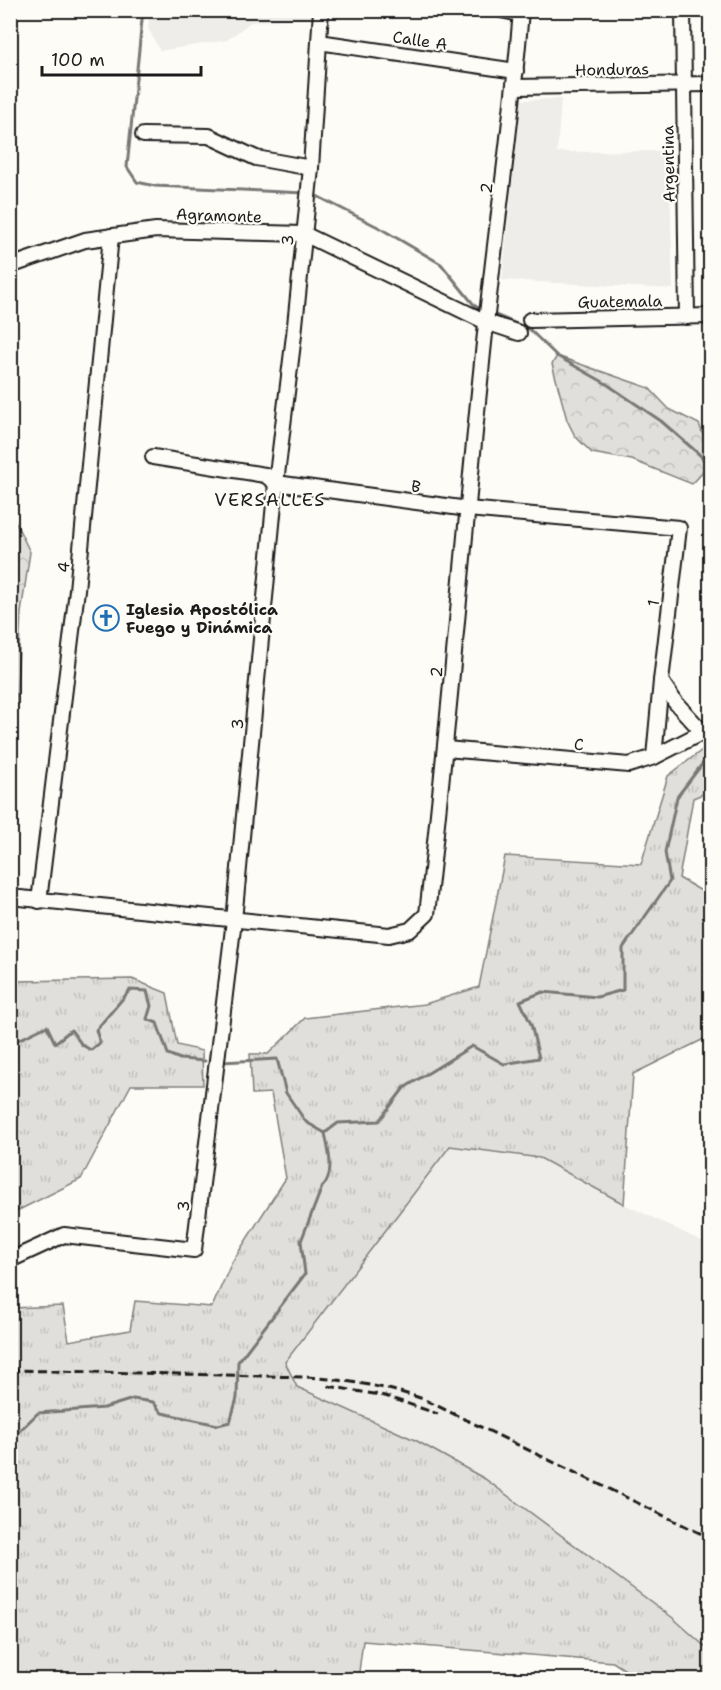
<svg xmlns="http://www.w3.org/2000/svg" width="721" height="1690" font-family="'Shantell Sans',sans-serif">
	<defs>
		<pattern id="grass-tufts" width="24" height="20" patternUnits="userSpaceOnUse" patternTransform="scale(1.5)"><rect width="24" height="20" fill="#e0dfdb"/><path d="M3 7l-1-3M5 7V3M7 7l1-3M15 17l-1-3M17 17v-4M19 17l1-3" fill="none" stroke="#c0bfbb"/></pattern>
		<pattern id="forest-crowns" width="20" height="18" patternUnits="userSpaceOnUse" patternTransform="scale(1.5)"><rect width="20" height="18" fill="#e0dfdb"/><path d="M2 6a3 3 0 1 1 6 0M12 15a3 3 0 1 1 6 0" fill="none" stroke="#c0bfbb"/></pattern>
	</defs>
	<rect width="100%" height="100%" fill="#fdfcf7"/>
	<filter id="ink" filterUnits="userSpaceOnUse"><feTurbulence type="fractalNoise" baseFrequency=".0167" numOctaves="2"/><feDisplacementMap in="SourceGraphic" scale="12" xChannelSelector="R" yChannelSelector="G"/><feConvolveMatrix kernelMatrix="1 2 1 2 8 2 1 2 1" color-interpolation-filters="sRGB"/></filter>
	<g filter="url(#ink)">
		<g fill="#eeede9">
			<polygon points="150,11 313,10 313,17 251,22 227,40 160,51 148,28"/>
			<polygon points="561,99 557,152 669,151 673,289 502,280 521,100"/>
			<polygon points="450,1145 540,1158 624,1204 710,1245 710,1651 673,1618 485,1479 417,1441 297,1387 285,1362"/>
		</g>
		<g fill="url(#grass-tufts)" stroke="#7e7e7c" stroke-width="1.5">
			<polygon points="710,744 710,791 693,798 679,878 710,896 710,1036 633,1074 624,1204 540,1158 450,1146 285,1362 297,1387 417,1441 485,1479 673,1618 710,1651 710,1679 639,1679 613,1662 363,1641 358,1679 11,1679 10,1308 63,1306 69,1341 130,1330 135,1301 212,1307 232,1262 286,1178 271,1093 252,1094 250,1054 268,1054 305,1018 425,1004 479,987 505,856 641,864 668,776"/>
			<polygon points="132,979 167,993 177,1045 202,1051 203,1085 131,1085 81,1179 11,1214 10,1011 18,981"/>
		</g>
		<g fill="url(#forest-crowns)" stroke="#7e7e7c" stroke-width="1.5">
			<path d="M557,356L649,388L669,409L699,424C709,448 713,465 692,484L632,460L592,453L575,436L567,420L552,364Z"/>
			<polygon points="10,511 30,552 21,613 15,722 11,724"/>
		</g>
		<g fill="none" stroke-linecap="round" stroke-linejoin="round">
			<g stroke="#797876" stroke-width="3">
				<polyline points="143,10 127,167 137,182 155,186 304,193"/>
				<polyline points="311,193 378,227 441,264 475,306 484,310"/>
				<polyline points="493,314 529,329 557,356 605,383 661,421 700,455 710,470"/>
				<polyline points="10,1044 47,1026 55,1043 71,1030 82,1045 91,1050 100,1043 96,1030 130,990 147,991 151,1006 147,1019 157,1023 168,1054 180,1059 205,1061"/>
				<polyline points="222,1062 277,1059 286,1093 306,1122 325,1133"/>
				<polyline points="325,1133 338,1123 379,1121 404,1088 472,1046 504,1064 539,1058 531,1024 520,1001 543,992 597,997 623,990 623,948 670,881 665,852 677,797 706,759 710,758"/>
				<path d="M10,1440L38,1413L104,1408L133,1399L153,1402L162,1413L218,1425L230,1422L237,1398L238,1362L305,1274L301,1241L322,1187C336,1174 328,1149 325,1133"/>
			</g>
			<g stroke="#1c1c1c" stroke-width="18">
				<g id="minor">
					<polyline points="501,10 520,14"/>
					<polyline points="683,10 687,317"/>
					<polyline points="319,42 516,71"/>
					<polyline points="514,87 710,84"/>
					<polyline points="143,135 209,136 256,158 311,168"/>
					<polyline points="10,266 85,240 156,230 304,234 486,322 519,333"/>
					<polyline points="530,320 710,316"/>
					<polyline points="153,457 265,475 276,483 468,509 679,528 661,681 675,702 710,740"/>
					<polyline points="446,749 629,765 654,757 703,732"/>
					<polyline points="654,757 661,681"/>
					<path d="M10,897L389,935L410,930L427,914C450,718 465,520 486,324C497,219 513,115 521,10"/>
					<polyline points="39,901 77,590 111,236"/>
					<polyline points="10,1260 64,1235 194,1250 234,920 276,483 294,335 311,168 321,10"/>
				</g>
			</g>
			<use href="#minor" stroke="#fdfcf7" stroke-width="14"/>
			<g stroke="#1c1c1c" stroke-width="3" stroke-dasharray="9 4.5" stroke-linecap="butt">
				<path d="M10,1370L306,1377C347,1380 384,1386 423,1399L710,1538"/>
				<polyline points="328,1386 385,1396 438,1414"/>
			</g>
		</g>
	</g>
	<defs>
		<g id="church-ring" transform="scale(1.35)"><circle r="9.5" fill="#fdfcf7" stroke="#1f6fb2" stroke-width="1.5"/><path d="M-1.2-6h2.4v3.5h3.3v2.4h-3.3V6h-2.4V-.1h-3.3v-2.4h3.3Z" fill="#1f6fb2"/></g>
	</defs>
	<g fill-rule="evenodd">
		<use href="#church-ring" x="106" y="618"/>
	</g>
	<g text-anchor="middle" stroke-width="4.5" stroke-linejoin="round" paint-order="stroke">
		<g font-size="16" fill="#1c1c1c" stroke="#fdfcf7">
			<text transform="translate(420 40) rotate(8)" y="6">Calle A</text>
			<text transform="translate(612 69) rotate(-1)" y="6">Honduras</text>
			<text transform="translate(668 164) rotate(-91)" y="6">Argentina</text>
			<text transform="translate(486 188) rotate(-83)" y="6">2</text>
			<text transform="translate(219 215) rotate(2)" y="6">Agramonte</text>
			<text transform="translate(287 240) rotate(-84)" y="6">3</text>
			<text transform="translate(620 301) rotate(-1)" y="6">Guatemala</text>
			<text transform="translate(416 486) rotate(8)" y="6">B</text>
			<text transform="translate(63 567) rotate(-84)" y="6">4</text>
			<text transform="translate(653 603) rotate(-83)" y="6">1</text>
			<text transform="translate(436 672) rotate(-85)" y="6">2</text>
			<text transform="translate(237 724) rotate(-85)" y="6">3</text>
			<text transform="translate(579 744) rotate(5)" y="6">C</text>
			<text transform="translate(183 1206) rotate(-83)" y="6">3</text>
		</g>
		<g font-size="16" font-weight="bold" fill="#1c1c1c" stroke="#fdfcf7" text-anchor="start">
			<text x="126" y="615">Iglesia Apostólica<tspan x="126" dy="18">Fuego y Dinámica</tspan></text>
		</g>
		<g font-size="18" letter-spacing="1.5" fill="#1c1c1c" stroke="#fdfcf7">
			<text x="270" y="506">VERSALLES</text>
		</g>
	</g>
	<rect width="721" height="1690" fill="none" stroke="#fdfcf7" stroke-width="36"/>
	<rect x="18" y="18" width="685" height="1654" fill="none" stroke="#1c1c1c" stroke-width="2" filter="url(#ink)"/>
	<path d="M42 66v9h159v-9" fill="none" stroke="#1c1c1c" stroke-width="3"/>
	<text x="51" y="66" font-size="18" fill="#1c1c1c" stroke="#fdfcf7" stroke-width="4.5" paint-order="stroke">100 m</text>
</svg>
